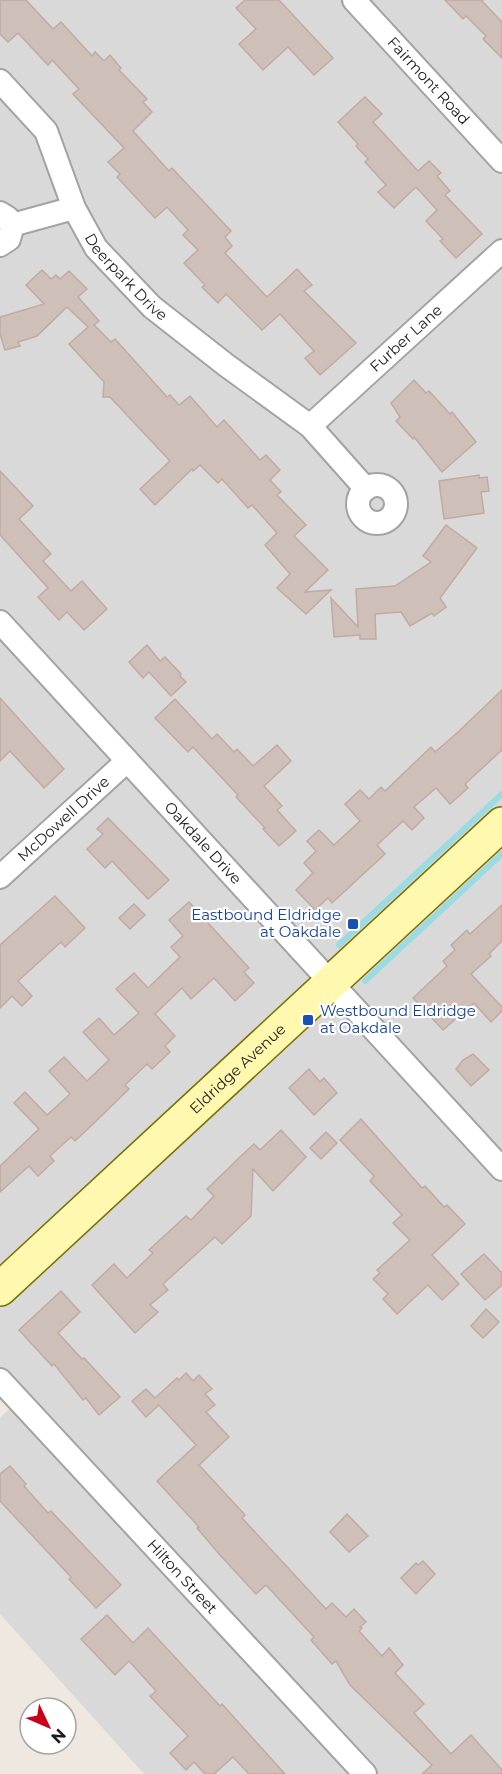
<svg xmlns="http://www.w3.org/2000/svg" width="502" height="1774" font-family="Montserrat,sans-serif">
	<rect width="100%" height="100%" fill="#efe8e0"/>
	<polygon fill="#dad9d9" points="0,0 502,0 502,1774 144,1774 0,1614 0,1418 12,1406 0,1392"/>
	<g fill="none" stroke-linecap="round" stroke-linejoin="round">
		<g stroke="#9cdbe1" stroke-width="6">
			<polyline points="339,945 502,794"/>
			<polyline points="365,981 502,854"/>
		</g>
	</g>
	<g fill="#cfbfb9" stroke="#c1aba1" stroke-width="1.5">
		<polygon points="0,0 26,0 53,29 61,22 92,56 95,52 104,61 110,55 121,68 119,70 147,99 143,102 152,112 133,131 169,171 172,168 231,231 225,237 232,246 225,253 267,297 297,269 312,285 304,291 356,343 320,375 305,358 314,351 280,314 262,330 226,294 218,303 202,287 205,285 184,263 198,250 183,235 188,230 167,207 155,218 117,177 120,174 108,162 124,148 73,94 79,89 52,60 48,65 18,33 8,42 0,34"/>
		<polygon points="245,0 279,0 333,58 314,75 288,47 263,70 239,44 256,29 236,8"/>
		<polygon points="445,0 483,0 482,1 502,22 502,58 483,39 486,36 466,16 463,19"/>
		<polygon points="365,97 382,114 373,122 418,171 429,161 441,173 437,176 450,191 445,195 482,234 456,258 440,241 443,239 426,221 437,210 416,187 394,208 378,192 386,185 365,162 368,159 356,146 358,144 338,122"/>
		<polygon points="42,270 51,279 56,275 60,279 69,271 87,289 78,297 99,321 94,325 111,342 115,339 167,397 170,395 179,405 190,396 217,427 224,420 260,460 266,455 280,470 270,480 281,492 277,495 306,525 294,536 328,570 305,592 331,590 306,614 277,588 290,574 265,545 277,533 252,505 248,508 222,479 218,483 200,465 193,471 192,469 155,505 140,489 170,461 110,397 103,397 104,382 69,344 88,327 67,307 37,336 18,342 20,346 5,350 0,334 0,317 44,304 26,285"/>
		<polygon points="414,380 426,393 429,391 450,414 452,412 476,442 442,472 414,437 413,439 396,421 400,417 391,403"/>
		<polygon points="0,471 33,506 19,519 51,554 43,561 71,591 82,581 107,609 84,630 67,612 59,620 38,597 48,588 0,535"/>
		<polygon points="479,475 479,478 487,477 489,491 481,492 484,513 444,519 439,481"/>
		<polygon points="446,525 477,548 440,598 446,607 434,616 432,613 410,626 401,612 375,614 376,639 360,639 360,635 334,637 331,598 358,627 356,589 395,586 431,562 423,556"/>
		<polygon points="147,645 160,661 165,657 181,674 180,676 186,682 171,696 149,672 143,678 129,662"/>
		<polygon points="502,690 502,750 465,784 468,788 450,804 436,788 414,807 424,818 412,830 403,821 377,845 385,854 332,903 328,898 315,910 296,890 313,873 304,863 316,851 307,841 319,830 334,845 360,821 345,804 360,790 369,799 381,787 385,791 431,747 435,752 457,733"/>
		<polygon points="0,698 64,769 44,788 10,751 0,761"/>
		<polygon points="175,699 212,739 217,734 234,752 237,749 253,766 277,745 291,761 264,786 282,806 277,810 296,831 279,846 263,829 265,828 236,797 238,795 193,747 188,752 155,718"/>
		<polygon points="108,818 169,880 148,899 112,861 105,868 87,849 103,834 97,829"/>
		<polygon points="55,896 85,928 65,947 61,942 18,981 32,996 22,1006 12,996 0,1008 0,945"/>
		<polygon points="189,902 249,968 244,972 254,983 235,1001 214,978 191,999 182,988 155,1014 175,1036 165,1046 170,1052 152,1069 147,1064 125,1085 129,1089 93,1124 75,1141 71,1137 50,1156 54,1161 38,1176 29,1166 0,1192 0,1166 39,1129 14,1103 25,1092 47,1115 70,1094 49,1071 64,1057 87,1081 109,1060 83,1032 99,1018 114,1035 139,1013 116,989 134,973 148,988 180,957 171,947 183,936 169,920"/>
		<polygon points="134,904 145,915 130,929 119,918"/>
		<polygon points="502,905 502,941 489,954 491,956 471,974 502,1007 502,1011 491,1022 474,1003 443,1030 413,998 447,966 443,961 455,950 451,945 467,930 470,934"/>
		<polygon points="473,1054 489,1070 471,1086 456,1069 463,1060"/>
		<polygon points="309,1069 320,1082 324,1078 337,1093 314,1115 289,1088"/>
		<polygon points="361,1119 422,1188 425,1186 444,1207 447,1205 465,1224 432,1255 459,1284 442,1300 428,1285 397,1314 383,1299 388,1294 373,1279 380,1273 377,1270 410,1240 393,1223 402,1215 370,1181 374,1176 340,1140"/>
		<polygon points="281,1130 306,1157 273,1191 253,1169 251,1216 222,1244 215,1237 163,1284 168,1290 150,1305 158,1312 135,1333 92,1285 114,1264 127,1278 153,1253 149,1250 186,1216 191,1220 214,1196 207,1189 241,1156 254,1144 260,1150"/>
		<polygon points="326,1132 337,1143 321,1159 310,1148"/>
		<polygon points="484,1254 502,1273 502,1285 485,1300 461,1274"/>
		<polygon points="61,1291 80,1312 58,1333 82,1359 84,1358 120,1397 99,1415 86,1398 83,1400 54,1364 52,1366 19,1330"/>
		<polygon points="486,1309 499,1322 483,1338 471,1326"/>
		<polygon points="186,1373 193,1381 199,1375 212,1389 205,1394 215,1405 206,1412 229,1437 199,1465 245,1515 242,1518 326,1609 332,1603 346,1617 354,1609 366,1622 360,1627 362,1628 359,1631 382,1656 389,1648 403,1665 395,1673 424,1704 414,1713 451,1754 471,1735 502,1770 502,1774 422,1774 432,1765 350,1685 336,1661 332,1664 311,1640 314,1637 266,1585 256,1594 220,1555 197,1528 199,1527 157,1481 196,1445 159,1405 146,1417 132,1401 146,1389 155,1398 177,1378 179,1380"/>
		<polygon points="10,1466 26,1484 24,1486 48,1513 51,1511 121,1585 96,1608 69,1579 71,1577 0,1501 0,1474"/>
		<polygon points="347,1514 368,1536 349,1552 330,1532"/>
		<polygon points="423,1561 435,1574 416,1594 401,1578 416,1563 418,1565"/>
		<polygon points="107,1615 133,1643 148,1628 220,1706 222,1704 285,1774 249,1774 233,1757 214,1774 205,1774 194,1762 186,1770 170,1753 188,1736 150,1696 156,1691 129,1661 115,1675 81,1639"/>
	</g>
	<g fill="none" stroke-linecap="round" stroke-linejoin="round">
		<g stroke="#a3a3a3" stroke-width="26">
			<g id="street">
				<path id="s1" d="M354,0L502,161"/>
				<path id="s2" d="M0,81L46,131L74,208L96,248L152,307L226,365L310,426L366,489"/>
				<polyline points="0,213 8,218 12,228 9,239 0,245"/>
				<polyline points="12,225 74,208"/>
				<path id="s3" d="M310,426L502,251"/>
				<circle cx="377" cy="504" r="19"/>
				<path id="s4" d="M0,622L502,1169"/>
				<path id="s5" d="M0,877L127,761"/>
				<path id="s6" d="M0,1380L365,1774"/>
			</g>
		</g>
		<g stroke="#767200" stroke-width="36">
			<g id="secondary">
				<path id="s7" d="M0,1289L502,824"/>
			</g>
		</g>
		<use href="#street" stroke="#fff" stroke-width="22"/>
		<use href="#secondary" stroke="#fff8ae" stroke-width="33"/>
	</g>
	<g fill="#1a4fb4" stroke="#fff" stroke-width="2">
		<rect x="347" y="918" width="12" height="12" rx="3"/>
		<rect x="302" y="1014" width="12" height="12" rx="3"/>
	</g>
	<g text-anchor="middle" stroke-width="4.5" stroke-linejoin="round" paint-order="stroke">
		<g font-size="15" fill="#1c1c1c" stroke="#fff">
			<text dy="5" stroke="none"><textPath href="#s1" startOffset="110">Fairmont Road</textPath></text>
			<text dy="5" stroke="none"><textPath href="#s2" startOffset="237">Deerpark Drive</textPath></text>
			<text dy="5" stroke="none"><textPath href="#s3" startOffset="130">Furber Lane</textPath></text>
			<text dy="5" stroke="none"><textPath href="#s5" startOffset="86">McDowell Drive</textPath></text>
			<text dy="5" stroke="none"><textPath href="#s4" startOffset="300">Oakdale Drive</textPath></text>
			<text dy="5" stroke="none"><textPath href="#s7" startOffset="324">Eldridge Avenue</textPath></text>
			<text dy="5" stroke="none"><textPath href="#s6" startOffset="268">Hilton Street</textPath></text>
		</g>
		<g font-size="15" fill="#164399" stroke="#fff" text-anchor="end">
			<text x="341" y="920">Eastbound Eldridge<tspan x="341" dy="17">at Oakdale</tspan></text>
			<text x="320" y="1016" text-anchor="start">Westbound Eldridge<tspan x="320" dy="17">at Oakdale</tspan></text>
		</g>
	</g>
	<g transform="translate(48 1726) rotate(134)"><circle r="28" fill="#ffffff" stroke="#a4a4a4" stroke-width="1.5"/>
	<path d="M0-4.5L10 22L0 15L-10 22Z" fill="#c8001c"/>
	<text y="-9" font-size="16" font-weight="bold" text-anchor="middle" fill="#1c1c1c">N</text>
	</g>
</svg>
